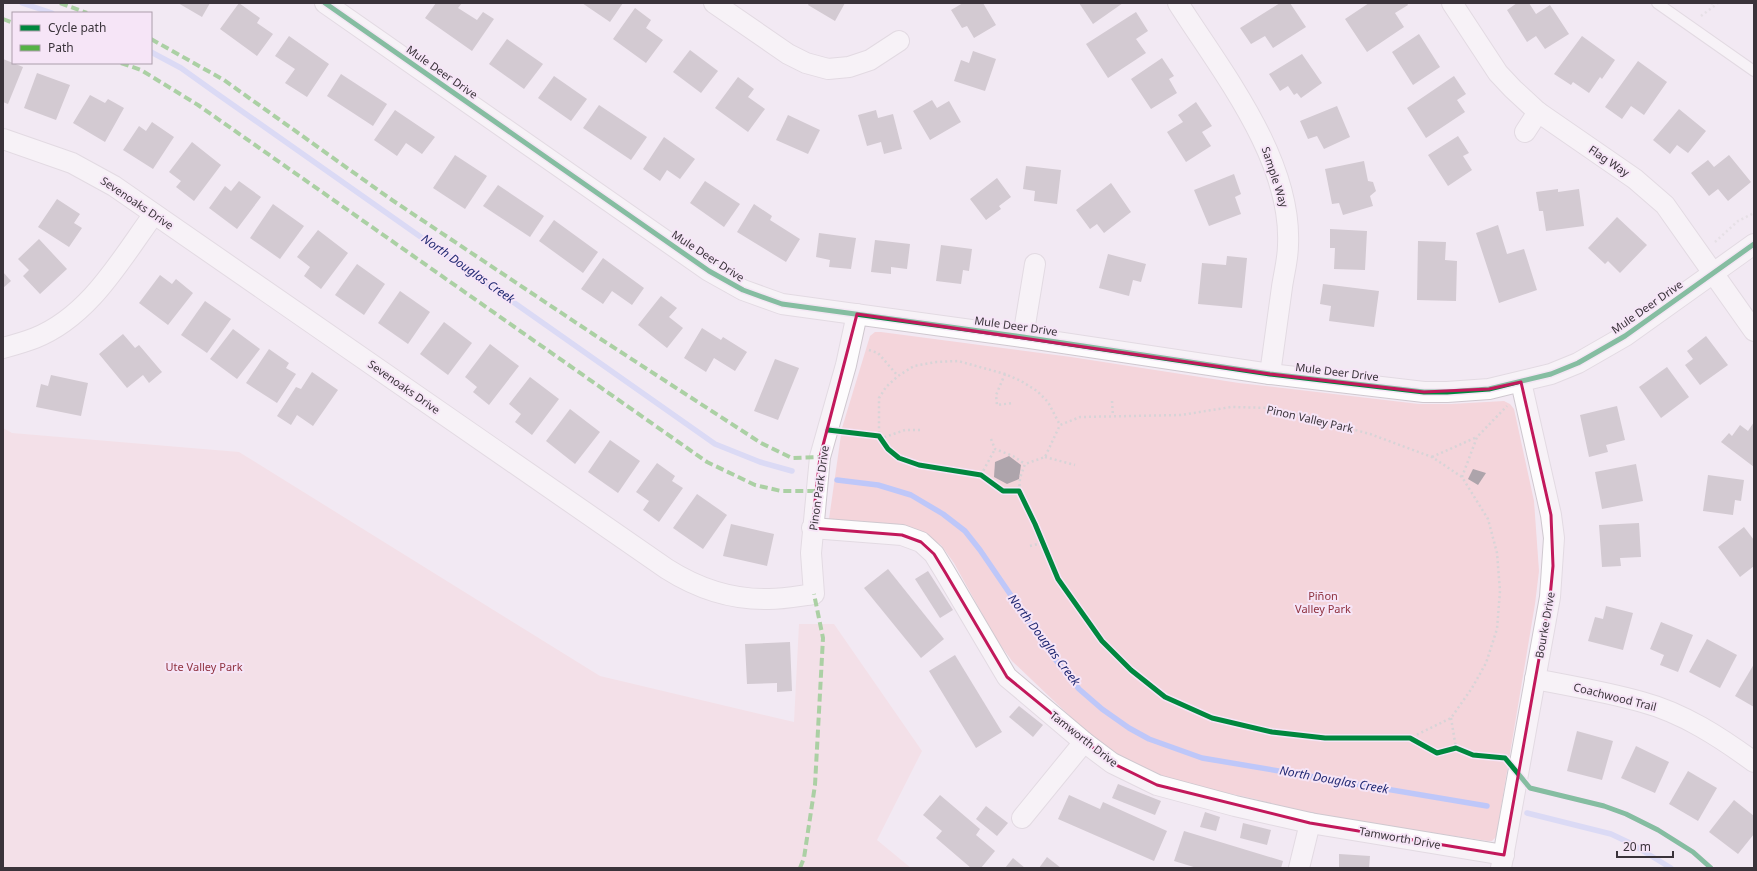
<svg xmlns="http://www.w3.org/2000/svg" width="1757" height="871" font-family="'Noto Sans',sans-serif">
	<rect width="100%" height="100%" fill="#f2e9f3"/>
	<g fill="#f4d5db">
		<polygon points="875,332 881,332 1071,357 1239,383 1419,404 1451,404 1504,401 1510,404 1514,409 1534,501 1539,571 1535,604 1496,837 1492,841 1488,841 1320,816 1255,799 1190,785 1145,771 1113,753 1074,720 1012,661 996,639 954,563 941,545 928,536 829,519 842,428 870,336"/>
		<polygon points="3,428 12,433 239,452 600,676 794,722 799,624 834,624 922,751 877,840 911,868 3,868"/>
	</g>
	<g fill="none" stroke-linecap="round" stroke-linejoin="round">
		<g stroke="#bec7f9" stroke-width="5.5">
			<polyline points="22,3 52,13"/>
			<polyline points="151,52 181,68 216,93 715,444 760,462 792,471"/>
			<polyline points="837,480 878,485 911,495 943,514 965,531 980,550 1051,654 1079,689 1102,709 1129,728 1149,739 1202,758 1487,806"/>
			<polyline points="1527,813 1611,834 1630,843 1671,868"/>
		</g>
	</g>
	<g fill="#ada4ab">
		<polygon points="178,3 210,3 202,17"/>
		<polygon points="239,3 260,18 257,23 273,34 257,56 220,29"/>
		<polygon points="436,3 462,3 458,8 477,20 483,12 494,19 472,51 425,18"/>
		<polygon points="582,3 623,3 610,22"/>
		<polygon points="809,3 845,3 835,21 808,5"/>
		<polygon points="963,3 983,3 996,25 974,38 967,26 962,28 951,10"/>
		<polygon points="1079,3 1123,3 1093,24"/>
		<polygon points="1280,3 1290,3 1306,27 1273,48 1265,36 1251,44 1240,28"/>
		<polygon points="1369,3 1407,3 1408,5 1395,13 1404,27 1367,52 1345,19"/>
		<polygon points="1517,3 1529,3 1536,14 1550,5 1569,34 1545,49 1536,36 1527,42 1507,10"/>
		<polygon points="635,8 651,20 646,28 663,40 646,63 613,39"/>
		<polygon points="1136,12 1148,31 1136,39 1146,53 1108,78 1086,44"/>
		<polygon points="1419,34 1440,67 1413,85 1392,52"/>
		<polygon points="289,36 329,64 307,97 285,83 295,69 275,56"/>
		<polygon points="1582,36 1615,60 1602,79 1600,77 1589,93 1573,82 1571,85 1554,74"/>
		<polygon points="507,39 543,64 524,89 489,64"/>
		<polygon points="690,50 718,71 701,93 673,72"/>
		<polygon points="973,51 996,59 985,91 954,81 961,60 969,63"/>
		<polygon points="1302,54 1322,83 1301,98 1297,93 1294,95 1288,86 1280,91 1269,74"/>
		<polygon points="1162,58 1174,76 1169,79 1177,93 1151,109 1131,79"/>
		<polygon points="3,59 23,67 8,104 3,102"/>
		<polygon points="1638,61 1667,82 1644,115 1631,106 1622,119 1605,107"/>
		<polygon points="37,73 70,85 56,120 24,108"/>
		<polygon points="341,74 387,104 373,126 327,96"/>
		<polygon points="554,76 587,99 571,121 538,98"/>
		<polygon points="1454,76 1466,94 1457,100 1465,112 1426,138 1407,108"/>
		<polygon points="738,77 754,89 748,97 765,109 748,132 715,108"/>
		<polygon points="90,95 105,103 108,99 124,108 105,142 73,123"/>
		<polygon points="932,100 937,108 949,101 961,122 930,140 913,111"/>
		<polygon points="1196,102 1212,126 1202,132 1211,146 1186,162 1167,132 1183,122 1178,115"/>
		<polygon points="599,105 647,137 631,160 583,128"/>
		<polygon points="1337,106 1350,137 1324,149 1317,136 1308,139 1300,121"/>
		<polygon points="1679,109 1706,131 1688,153 1677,145 1670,154 1653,140"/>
		<polygon points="395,110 435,137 422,154 406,143 397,156 374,140"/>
		<polygon points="876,110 878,118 893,114 902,149 884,154 881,142 867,146 858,115"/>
		<polygon points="788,115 820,130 808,154 776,140"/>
		<polygon points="152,122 174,137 153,169 123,150 139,126 146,131"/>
		<polygon points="1458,136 1469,153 1463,156 1472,170 1448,186 1428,155"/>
		<polygon points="664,137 695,159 680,179 667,170 660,181 643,169"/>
		<polygon points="192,142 221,165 194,201 176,187 181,181 169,172"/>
		<polygon points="455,155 487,176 465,209 433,188"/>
		<polygon points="1729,155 1751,182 1728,201 1718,189 1709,196 1691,173 1708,160 1714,167"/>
		<polygon points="1364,161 1368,181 1373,182 1376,191 1370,196 1373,206 1343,215 1339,203 1332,204 1325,169"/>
		<polygon points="1026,166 1061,170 1057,204 1034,201 1035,191 1023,189"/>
		<polygon points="1234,174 1241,194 1235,197 1241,214 1209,226 1194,190"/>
		<polygon points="997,178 1011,197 999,206 1001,209 986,220 970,199"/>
		<polygon points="239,181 261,197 237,229 209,208 225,186 231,191"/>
		<polygon points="705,181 740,204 724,227 690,203"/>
		<polygon points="1111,183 1131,212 1104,233 1097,224 1090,229 1076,210"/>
		<polygon points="498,185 544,216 530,237 483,206"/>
		<polygon points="1558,189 1558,192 1579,189 1584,226 1546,231 1543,211 1539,211 1536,192"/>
		<polygon points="57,199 80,214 74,223 82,228 69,247 38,227"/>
		<polygon points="273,204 304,226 280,259 250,238"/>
		<polygon points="754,204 772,216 770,220 800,239 786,262 737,232"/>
		<polygon points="1617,217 1647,245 1620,273 1608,261 1605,264 1588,248"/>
		<polygon points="554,220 598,252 583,273 539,241"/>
		<polygon points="1498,225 1507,254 1524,249 1537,290 1499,303 1476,233"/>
		<polygon points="1330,229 1367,231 1365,270 1334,269 1335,248 1330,248"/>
		<polygon points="318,230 348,253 321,289 304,276 310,267 297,257"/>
		<polygon points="819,233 856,238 851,269 829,267 830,260 816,257"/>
		<polygon points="39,239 67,269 40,294 23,276 29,270 18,259"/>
		<polygon points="875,240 910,244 907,269 891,267 891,274 871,272"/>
		<polygon points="1418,241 1446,242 1445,260 1457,261 1456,301 1417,300"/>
		<polygon points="941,245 972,249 969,271 963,270 961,284 936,281"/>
		<polygon points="1108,254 1146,264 1141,282 1133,280 1129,296 1099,288"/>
		<polygon points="1227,256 1247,258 1242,308 1198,304 1202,263 1226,265"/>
		<polygon points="603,258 644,288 632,305 612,291 603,304 581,289"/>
		<polygon points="357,264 385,284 364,315 335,295"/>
		<polygon points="3,272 11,281 3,288"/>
		<polygon points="160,275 172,284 176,279 193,293 168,325 139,303"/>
		<polygon points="1323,284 1379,291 1374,327 1329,321 1331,306 1320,304"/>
		<polygon points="400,291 430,312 408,344 378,323"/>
		<polygon points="661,296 677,308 669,317 683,328 667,348 638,325"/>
		<polygon points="205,301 231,319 207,353 181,335"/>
		<polygon points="444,322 472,343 448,375 420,354"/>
		<polygon points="702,328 721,340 723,337 747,352 735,371 714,358 706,372 684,358"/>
		<polygon points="233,329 260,349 237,379 210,359"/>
		<polygon points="123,334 135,348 139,345 162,372 149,383 143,375 127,388 99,354"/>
		<polygon points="1706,336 1728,365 1700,385 1685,365 1693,359 1687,351"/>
		<polygon points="490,344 519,366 489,405 473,392 477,387 465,377"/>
		<polygon points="269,349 289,363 286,368 296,374 277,403 246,383"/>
		<polygon points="775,359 799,368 778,420 754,411"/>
		<polygon points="1667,367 1689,397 1661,418 1639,387"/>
		<polygon points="312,372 338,390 313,426 297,415 291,425 277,416 296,387 301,389"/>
		<polygon points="51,375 88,383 81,416 36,407 41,384 48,386"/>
		<polygon points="530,377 559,399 532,435 515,422 521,414 509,404"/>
		<polygon points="1617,406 1625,440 1606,445 1608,452 1589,457 1580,415"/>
		<polygon points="570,409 600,432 575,464 546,441"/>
		<polygon points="1754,422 1754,467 1721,442 1729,433 1732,436 1740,425 1748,431"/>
		<polygon points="610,440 640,461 618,493 588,472"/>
		<polygon points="1009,456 1021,465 1019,479 1007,484 994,477 995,462"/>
		<polygon points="657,463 675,476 672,481 683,488 659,522 643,510 649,501 636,492"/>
		<polygon points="1636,464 1643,501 1602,509 1595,472"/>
		<polygon points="1473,469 1486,473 1478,485 1468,479"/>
		<polygon points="1708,475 1744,480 1741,501 1735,500 1733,515 1703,511"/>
		<polygon points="697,494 727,515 703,549 673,528"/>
		<polygon points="1639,523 1641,557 1620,558 1621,566 1602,567 1599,525"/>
		<polygon points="731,524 774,534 767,566 723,556"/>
		<polygon points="1744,527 1754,540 1754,566 1740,577 1718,547"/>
		<polygon points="888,569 944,639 921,658 864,588"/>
		<polygon points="928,571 953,610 940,618 915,579"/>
		<polygon points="1606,606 1633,613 1623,650 1588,641 1595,617 1603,619"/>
		<polygon points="1661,622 1693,635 1678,672 1660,665 1664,655 1650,649"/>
		<polygon points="1707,639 1737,655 1720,688 1689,672"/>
		<polygon points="790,642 792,691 777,692 777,683 747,684 745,644"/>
		<polygon points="955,655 1002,732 976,748 929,671"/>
		<polygon points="1754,664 1754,707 1735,696"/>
		<polygon points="1019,706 1043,725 1033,737 1009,717"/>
		<polygon points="1577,731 1613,741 1602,780 1567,771"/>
		<polygon points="1636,746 1669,762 1655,793 1621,778"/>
		<polygon points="1688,771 1717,788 1698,821 1669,804"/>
		<polygon points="1118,784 1161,801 1155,815 1112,798"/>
		<polygon points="940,795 980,829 976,835 995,851 981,868 971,868 936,838 942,831 923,815"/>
		<polygon points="1069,795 1100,809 1103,802 1167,831 1154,861 1058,819"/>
		<polygon points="1734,800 1754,816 1754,834 1738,854 1709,832"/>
		<polygon points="986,806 1008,823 997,836 976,819"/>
		<polygon points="1205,812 1220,817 1216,831 1200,827"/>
		<polygon points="1243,823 1271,830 1267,845 1240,838"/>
		<polygon points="1184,831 1283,861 1281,868 1197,868 1174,861"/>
		<polygon points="1339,854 1370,856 1369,868 1339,868"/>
		<polygon points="1047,857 1061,868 1039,868"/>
		<polygon points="1013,858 1025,868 1005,868"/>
	</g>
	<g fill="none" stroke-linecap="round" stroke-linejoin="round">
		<g stroke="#cfc8cf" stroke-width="12">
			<polyline id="lane" points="1657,3 1754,71"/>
		</g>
		<g stroke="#cfc8cf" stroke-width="22">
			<g id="street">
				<polyline points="325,3 709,271 743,290 782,304 1023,337 1270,374 1424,392 1447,392 1489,389 1551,374 1578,363 1625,336 1754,244"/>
				<polyline points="714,3 788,54 806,63 828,69 849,67 870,60 899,41"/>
				<path d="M1178,3C1222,72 1292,159 1288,245C1288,259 1284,273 1282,287C1278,316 1274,345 1270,374"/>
				<polyline points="1452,3 1498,73 1513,89 1538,112 1635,179 1665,205 1754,331"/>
				<polyline points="1525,132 1538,112"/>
				<path d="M3,139L72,163L114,186L667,569C697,588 732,600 769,599C784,599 799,596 814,594L811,553L820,457L846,365L857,314"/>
				<polyline points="1023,337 1035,264"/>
				<path d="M3,348C14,345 25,342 35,338C90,316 121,259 154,214"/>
				<polyline points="812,528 902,535 921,542 934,554 945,572 1007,677 1084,742 1112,763 1157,785 1235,806 1310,823 1504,855"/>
				<path d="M1535,679C1571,686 1607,692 1642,702C1683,713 1720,737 1754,762"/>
				<polyline points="1022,818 1084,742"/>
				<polyline points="1299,868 1310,823"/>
				<polyline points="1501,868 1550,597 1554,538 1551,515 1521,382"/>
			</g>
		</g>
		<g stroke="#d7d4d7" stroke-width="2.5" stroke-dasharray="2 3" stroke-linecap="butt">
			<polyline points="1711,3 1715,5"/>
			<polyline points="1701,16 1718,3"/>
			<polyline points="1715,242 1738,221 1754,213"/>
			<polyline points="869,350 878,353 898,376"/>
			<polyline points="1005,374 996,395 997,405 1013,403"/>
			<polyline points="1112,401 1113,416"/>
			<polyline points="920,430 905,430 885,437 879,436 879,398 886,387 898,376 914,366 936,362 958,361 1005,374 1021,381 1037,391 1048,402 1060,425"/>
			<polyline points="991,439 995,449 1013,456 1025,464"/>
			<polyline points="1045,457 1075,465"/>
			<polyline points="1432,457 1477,437"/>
			<polyline points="981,475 995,449"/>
			<polyline points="1462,477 1477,437 1507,406"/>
			<polyline points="1019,491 1020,478 1025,464 1045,457 1060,425 1080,417 1181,415 1231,407 1273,408 1370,434 1432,457 1462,477 1488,519 1497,553 1500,591 1497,629 1486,663 1472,688 1451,718 1410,738"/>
			<polyline points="1030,546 1042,543"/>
			<polyline points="1451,718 1456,748"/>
		</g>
		<use href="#lane" stroke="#fdfcfd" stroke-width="10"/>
		<use href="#street" stroke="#fdfcfd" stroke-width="20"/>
		<g stroke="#56b246" stroke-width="4" stroke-dasharray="8 4" stroke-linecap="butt">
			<polyline points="60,3 87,13"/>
			<polyline points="3,19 13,23"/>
			<polyline points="151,39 224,80 392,200 593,334 761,443 792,458 820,457"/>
			<polyline points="121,63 141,70 198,105 707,462 755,485 781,491 816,491"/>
			<polyline points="800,868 804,858 815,785 823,638 814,594"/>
		</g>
		<g stroke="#f6e5f7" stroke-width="8">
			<g id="cycleway">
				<polyline points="325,3 709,271 743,290 782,304 1023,337 1270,374 1424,392 1447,392 1489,389 1551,374 1578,363 1625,336 1754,244"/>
				<polyline points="828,430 879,436 888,449 899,458 919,465 981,475 1003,491 1019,491 1035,524 1058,579 1102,641 1131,670 1165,697 1212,718 1272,732 1325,738 1410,738 1437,753 1456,748 1473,755 1505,758 1530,788 1604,806 1626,814 1658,830 1693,852 1711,868"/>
			</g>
		</g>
		<use href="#cycleway" stroke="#00873e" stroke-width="5"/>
	</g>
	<path d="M0 0H1757V871H0ZM857,314L1270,374L1424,392L1489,389L1521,382L1551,515L1553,566L1550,597L1504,855L1310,823L1157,785L1112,763L1007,677L945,572L934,554L921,542L902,535L812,528L820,457Z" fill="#f2e9f3" fill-opacity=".55" fill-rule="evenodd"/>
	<path fill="none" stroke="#c2185b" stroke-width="3" stroke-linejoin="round" d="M857,314L1270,374L1424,392L1489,389L1521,382L1551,515L1553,566L1550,597L1504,855L1310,823L1157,785L1112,763L1007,677L945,572L934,554L921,542L902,535L812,528L820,457Z"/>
	<g text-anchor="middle" stroke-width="4" stroke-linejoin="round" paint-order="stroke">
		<g font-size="11" fill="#3a333a" stroke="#f6e5f7">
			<text transform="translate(442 72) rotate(35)" y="4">Mule Deer Drive</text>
			<text transform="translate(1609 161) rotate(34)" y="4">Flag Way</text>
			<text transform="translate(1275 177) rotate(72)" y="4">Sample Way</text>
			<text transform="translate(137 203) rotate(34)" y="4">Sevenoaks Drive</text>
			<text transform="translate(708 256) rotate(33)" y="4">Mule Deer Drive</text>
			<text transform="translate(1647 307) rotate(-35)" y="4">Mule Deer Drive</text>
			<text transform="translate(1016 326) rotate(8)" y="4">Mule Deer Drive</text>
			<text transform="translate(1337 372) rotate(7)" y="4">Mule Deer Drive</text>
			<text transform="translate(404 387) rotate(35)" y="4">Sevenoaks Drive</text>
			<text transform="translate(1310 419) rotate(13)" y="4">Pinon Valley Park</text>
			<text transform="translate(819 488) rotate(-82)" y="4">Pinon Park Drive</text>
			<text transform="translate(1545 625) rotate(-80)" y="4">Bourke Drive</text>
			<text transform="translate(1615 697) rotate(14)" y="4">Coachwood Trail</text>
			<text transform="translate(1084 739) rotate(38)" y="4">Tamworth Drive</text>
			<text transform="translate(1400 838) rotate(10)" y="4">Tamworth Drive</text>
		</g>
		<g font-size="11" fill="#8e313e" stroke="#f6e5f7">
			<text x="1323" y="600">Piñon<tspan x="1323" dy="13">Valley Park</tspan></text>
			<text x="204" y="671">Ute Valley Park</text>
		</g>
		<g font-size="12" font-style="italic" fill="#212973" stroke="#f6e5f7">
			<text transform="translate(468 269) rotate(35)" y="4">North Douglas Creek</text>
			<text transform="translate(1044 640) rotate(53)" y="4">North Douglas Creek</text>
			<text transform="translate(1334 780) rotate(10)" y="4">North Douglas Creek</text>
		</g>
	</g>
	<rect width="1757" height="871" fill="none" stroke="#3a333a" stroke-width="8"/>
	<rect x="12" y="12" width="140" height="52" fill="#f6e5f7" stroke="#ab9eab"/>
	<rect x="20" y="25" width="20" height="6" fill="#00873e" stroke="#ab9eab"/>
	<text x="48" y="32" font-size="12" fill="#3a333a">Cycle path</text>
	<rect x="20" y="45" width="20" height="6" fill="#56b246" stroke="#ab9eab"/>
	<text x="48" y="52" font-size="12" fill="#3a333a">Path</text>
	<path d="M1617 851v6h56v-6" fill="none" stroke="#3a333a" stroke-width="2"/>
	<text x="1623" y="851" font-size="12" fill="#3a333a" stroke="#f6e5f7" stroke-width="3" paint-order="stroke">20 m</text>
</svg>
